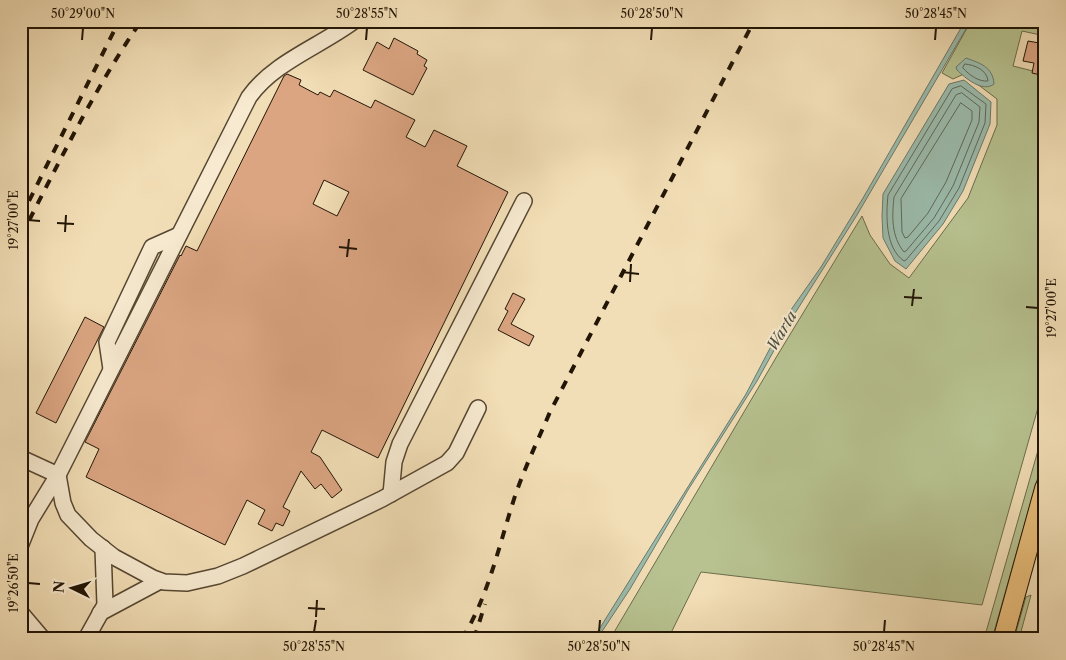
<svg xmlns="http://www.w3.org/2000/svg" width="1066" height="660" font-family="'Libre Caslon Text',serif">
	<rect width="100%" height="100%" fill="#f2deb6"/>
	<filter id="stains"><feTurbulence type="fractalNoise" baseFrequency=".004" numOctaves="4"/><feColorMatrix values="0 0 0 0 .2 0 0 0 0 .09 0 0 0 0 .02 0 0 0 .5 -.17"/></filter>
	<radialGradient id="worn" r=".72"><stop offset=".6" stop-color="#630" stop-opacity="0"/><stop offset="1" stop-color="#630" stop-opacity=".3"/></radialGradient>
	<g fill="#b7c290" stroke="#6c6c4b">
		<polygon points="971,21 1045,21 1045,36 1022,31 1013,66 1045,74 1045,383 982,605 701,572 668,639 610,639 777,356 862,216 870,235 890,264 909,278 968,198 997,125 997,99 964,74 953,79 942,73"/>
		<polygon points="1045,426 1045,452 992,639 984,639"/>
		<polygon points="1031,595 1019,639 1014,639 1026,597"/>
	</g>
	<g fill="#9bbcad" stroke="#6b796a">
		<polygon points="965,21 970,22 857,215 792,318 757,381 688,490 630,589 597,639 593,639 746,394 788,314 821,267 863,198"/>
		<path d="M966,58C980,63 993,67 994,84C983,93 965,78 957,70L956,67Z"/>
		<polygon points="964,80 991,102 990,124 963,191 943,224 906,269 895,261 883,238 882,216 883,194 949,84"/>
	</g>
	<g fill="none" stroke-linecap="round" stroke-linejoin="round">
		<g stroke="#5e685a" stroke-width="1">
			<path d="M965,64C975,65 987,70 988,81C979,82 969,75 963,68Z"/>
			<path d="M961,86L986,104L985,123L959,188L939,221L906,260L904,261C885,248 886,215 888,195L952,89Z"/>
			<path d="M962,93L980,107L979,122L953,186L934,218L906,251L904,252C891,236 892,216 894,197L956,95Z"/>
			<polygon points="961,103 972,111 972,120 946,182 928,213 908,237 905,238 902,232 901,199"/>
		</g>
	</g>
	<g fill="#dba582" stroke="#221506" fill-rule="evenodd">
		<polygon points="394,38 418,51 417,54 427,60 424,66 427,68 413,95 363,70 377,42 389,49"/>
		<polygon points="1028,41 1045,44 1045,76 1032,73 1034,63 1023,61"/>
		<path d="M287,74L301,80L299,85L318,95L320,92L330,97L334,90L371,108L375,100L415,120L406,137L425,147L434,130L467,146L457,166L508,192L378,458L322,430L311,452L320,457L342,490L332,498L321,484L315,489L301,471L283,507L290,511L283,526L276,523L272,531L258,524L265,510L247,500L225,545L86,477L99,449L85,442L180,255L181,256L186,246L197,251L284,76ZM324,180L349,192L337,216L313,204Z"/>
		<polygon points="513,293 525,299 511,324 534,336 529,346 498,330 508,311 505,309"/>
		<polygon points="85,317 104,327 56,423 36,413"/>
	</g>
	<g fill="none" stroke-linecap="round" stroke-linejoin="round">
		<g stroke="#564732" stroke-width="18">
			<g id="minor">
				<polyline points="111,369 107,342 152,247 179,235"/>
				<path d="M21,458L58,475L249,97C274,62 319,47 354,21"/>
				<polyline points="58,475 63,503 68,515 91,539 114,557 153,578 164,582 187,583 218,576 243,566 382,499 447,463 456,453 478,408"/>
				<polyline points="391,494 394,462 400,444 524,201"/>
				<polyline points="21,544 31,519 58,475"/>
				<polyline points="21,613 43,639"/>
				<polyline points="100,613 160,581"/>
				<polyline points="86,639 105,605 103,548"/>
			</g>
		</g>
		<g stroke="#221506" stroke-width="21">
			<polyline id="major" points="1003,639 1045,487"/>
		</g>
		<use href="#minor" stroke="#f7ead0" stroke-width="15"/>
		<use href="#major" stroke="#e9bf7b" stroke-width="19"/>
		<g stroke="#221506" stroke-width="4" stroke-dasharray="9 9" stroke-linecap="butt">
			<polyline points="21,217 119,21"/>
			<path d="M21,236C59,163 94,89 141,21"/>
			<path d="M462,639C489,595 499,545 515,496C525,467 538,440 550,412L754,21"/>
			<polyline points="474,639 485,604"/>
		</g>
	</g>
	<path fill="none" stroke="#221506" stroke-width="2" d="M82,40L83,28M366,40L367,28M651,40L652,28M935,40L936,28M28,220L40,221M57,223L74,224M65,232L66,215M339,247L357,249M347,257L349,239M622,272L639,274M630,282L631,264M904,297L922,298M912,306L914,289M1026,307L1038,308M28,583L40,584M308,608L325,609M316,617L317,600M314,632L316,620M599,632L600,620M884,632L885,620"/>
	<g text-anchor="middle" stroke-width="4" stroke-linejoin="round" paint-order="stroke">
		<g font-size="15" font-style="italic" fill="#4c4f40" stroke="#f7ead0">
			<text transform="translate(782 331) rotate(-59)" y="5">Warta</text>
		</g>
	</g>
	<rect width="1066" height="660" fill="none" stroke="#f2deb6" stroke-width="55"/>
	<g transform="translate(72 588) rotate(275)" stroke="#f7ead0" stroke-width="4" paint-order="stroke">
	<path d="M0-4L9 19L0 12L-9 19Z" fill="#221506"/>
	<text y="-8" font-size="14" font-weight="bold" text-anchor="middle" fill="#221506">N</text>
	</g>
	<rect x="28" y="28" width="1010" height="604" fill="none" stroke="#221506" stroke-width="2"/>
	<g font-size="12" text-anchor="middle" fill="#221506">
		<text x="83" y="18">50°29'00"N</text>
		<text x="367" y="18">50°28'55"N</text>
		<text x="652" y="18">50°28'50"N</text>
		<text x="936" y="18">50°28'45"N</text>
		<text transform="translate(14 220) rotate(-90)" y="4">19°27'00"E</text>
		<text transform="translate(1052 308) rotate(-90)" y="4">19°27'00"E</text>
		<text transform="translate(14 583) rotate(-90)" y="4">19°26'50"E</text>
		<text x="314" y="651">50°28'55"N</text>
		<text x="599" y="651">50°28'50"N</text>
		<text x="884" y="651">50°28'45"N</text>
	</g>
	<rect width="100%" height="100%" filter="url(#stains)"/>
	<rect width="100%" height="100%" fill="url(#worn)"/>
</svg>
